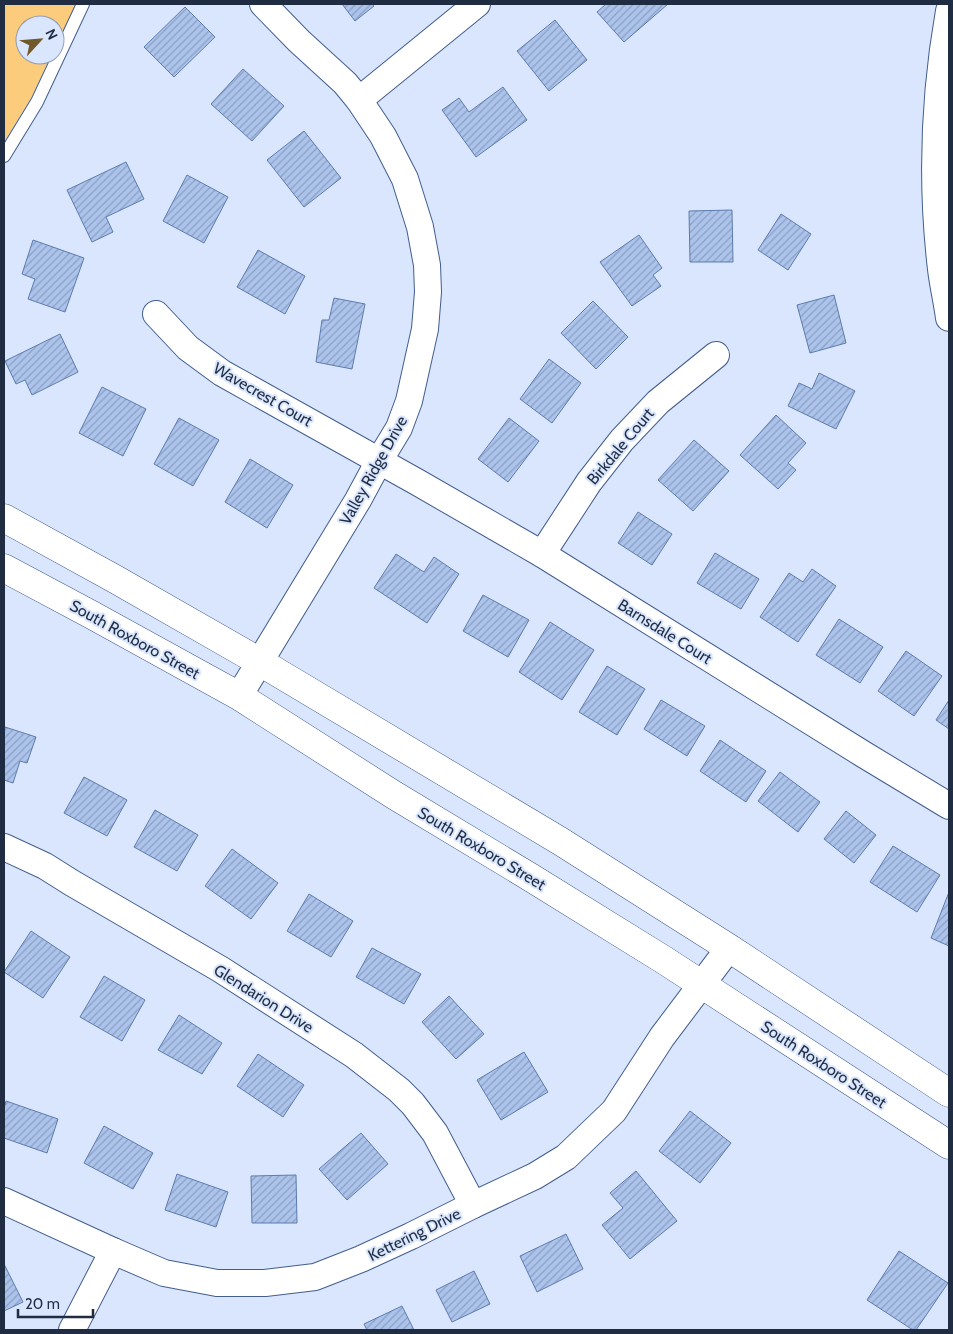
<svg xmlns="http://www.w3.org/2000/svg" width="953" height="1334" font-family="Cabin,sans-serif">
	<defs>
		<pattern id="building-hatch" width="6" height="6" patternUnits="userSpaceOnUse" patternTransform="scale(1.25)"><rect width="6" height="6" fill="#acc4ec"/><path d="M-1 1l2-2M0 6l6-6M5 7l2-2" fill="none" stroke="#8b9fc1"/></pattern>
	</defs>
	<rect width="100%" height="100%" fill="#d9e6fd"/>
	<polygon fill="#facc7c" points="4,4 77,4 55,47 55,25 25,25 25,55 51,55 31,98 4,142"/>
	<g fill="url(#building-hatch)" stroke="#5d7bad">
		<polygon points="342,4 372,4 374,6 355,21"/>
		<polygon points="606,4 668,4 624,42 597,12"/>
		<polygon points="185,7 215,37 174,77 144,47"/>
		<polygon points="555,20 587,60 549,91 517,51"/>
		<polygon points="243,69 284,106 252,141 211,104"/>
		<polygon points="503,87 527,120 476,157 442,110 459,98 469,112"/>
		<polygon points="304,131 341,178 304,207 267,160"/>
		<polygon points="126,162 144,199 106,217 113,232 92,242 67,190"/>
		<polygon points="187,175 228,197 204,243 163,221"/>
		<polygon points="732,210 733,262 690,262 689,211"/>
		<polygon points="781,214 811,234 788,270 758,250"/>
		<polygon points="639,235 662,268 653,275 661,286 632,306 600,262"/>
		<polygon points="33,240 84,258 65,312 28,299 35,279 22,274"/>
		<polygon points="258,250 305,276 285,314 237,287"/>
		<polygon points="834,295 846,343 810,353 797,305"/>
		<polygon points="334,298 365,304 352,369 316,362 322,320 329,320"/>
		<polygon points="593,301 628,337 596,369 561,333"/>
		<polygon points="60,334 78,372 32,395 25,380 16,384 5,361"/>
		<polygon points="549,359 581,383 552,423 520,399"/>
		<polygon points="819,373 855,391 836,429 788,406 799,383 812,389"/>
		<polygon points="102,387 146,409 123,456 79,433"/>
		<polygon points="776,415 806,443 788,463 796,470 778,489 740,455"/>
		<polygon points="179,418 219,440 193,486 154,464"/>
		<polygon points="509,418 539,441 508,482 478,459"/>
		<polygon points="694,440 729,471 693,511 658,480"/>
		<polygon points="250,459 293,485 267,528 225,502"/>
		<polygon points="638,512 672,534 652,565 618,543"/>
		<polygon points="715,553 759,579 741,609 697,583"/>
		<polygon points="396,554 424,572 434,557 459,574 427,623 374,588"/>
		<polygon points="812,569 836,586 798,642 760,617 789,573 803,582"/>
		<polygon points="483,595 529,620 508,657 463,631"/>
		<polygon points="839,619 883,647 860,683 816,655"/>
		<polygon points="550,622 594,650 562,700 519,672"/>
		<polygon points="906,651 942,676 914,716 878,691"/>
		<polygon points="607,666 645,689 617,735 579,712"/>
		<polygon points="661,700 705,726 687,756 644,729"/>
		<polygon points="949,700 949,729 936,720"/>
		<polygon points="5,727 36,737 27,763 20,761 13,783 4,780 4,732"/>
		<polygon points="720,740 766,771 746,802 700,771"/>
		<polygon points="780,772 820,802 798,832 758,801"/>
		<polygon points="84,777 127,800 107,836 64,813"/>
		<polygon points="155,810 198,835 177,871 134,847"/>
		<polygon points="846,811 876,835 854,863 824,839"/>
		<polygon points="893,846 940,875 917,912 870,882"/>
		<polygon points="232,849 278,883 251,919 205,886"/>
		<polygon points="949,892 949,946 931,938"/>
		<polygon points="309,894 353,921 331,957 287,931"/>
		<polygon points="31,931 70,957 43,998 4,972"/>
		<polygon points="372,948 421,974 404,1004 356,977"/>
		<polygon points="104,976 145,1000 122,1041 80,1017"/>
		<polygon points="449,996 484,1034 456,1059 422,1022"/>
		<polygon points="179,1015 222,1043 202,1074 158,1050"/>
		<polygon points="524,1052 548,1092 501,1120 477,1080"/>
		<polygon points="258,1054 304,1085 283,1117 237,1086"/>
		<polygon points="6,1101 58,1119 47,1153 4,1138 4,1108"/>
		<polygon points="690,1111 731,1143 700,1183 659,1151"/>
		<polygon points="104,1126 153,1153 133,1189 84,1163"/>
		<polygon points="361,1133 388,1164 347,1200 319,1169"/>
		<polygon points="636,1171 677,1221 630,1259 602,1225 623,1208 610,1193"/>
		<polygon points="177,1174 228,1192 216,1227 165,1210"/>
		<polygon points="296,1175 297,1223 252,1223 251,1176"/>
		<polygon points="566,1234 583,1269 537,1292 520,1256"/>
		<polygon points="899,1251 948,1283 916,1330 913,1330 867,1300"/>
		<polygon points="4,1264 23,1302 4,1311"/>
		<polygon points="474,1271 490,1304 452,1322 436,1290"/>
		<polygon points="402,1306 414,1330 367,1330 364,1324"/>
	</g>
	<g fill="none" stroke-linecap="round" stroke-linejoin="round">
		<g stroke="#425e8e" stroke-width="14">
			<polyline id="service" points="4,156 37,102 83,4"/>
		</g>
		<g stroke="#425e8e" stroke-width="28">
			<g id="minor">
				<path d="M949,11C934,96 931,184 941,269C943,286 947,302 949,318"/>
				<polyline points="359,100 477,4"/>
				<polyline points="156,314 188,348 222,373 417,482 542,554 863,754 949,806"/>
				<polyline points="542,554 589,482 622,440 658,402 716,355"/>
				<polyline points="239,696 358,500 379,461 399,428 409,401 425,329 428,292 427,265 420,227 405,179 383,136 359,100 345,83 299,41 263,4"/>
				<polyline points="4,847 45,866 72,883 220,969 354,1055 399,1090 413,1104 435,1133 473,1205"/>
				<polyline points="4,1201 113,1251 164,1273 217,1283 265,1283 315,1277 361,1259 411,1236 473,1205 535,1176 566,1157 614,1111 662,1037 729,948"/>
				<polyline points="72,1330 113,1251"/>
			</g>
		</g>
		<g stroke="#425e8e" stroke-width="29">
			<g id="tertiary">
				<polyline points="4,518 115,579 260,662 560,841 729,948 949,1093"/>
				<polyline points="4,568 92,615 239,696 394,795 530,877 664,960 949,1145"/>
			</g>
		</g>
		<use href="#service" stroke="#fff" stroke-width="12"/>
		<use href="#minor" stroke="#fff" stroke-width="26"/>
		<use href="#tertiary" stroke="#fff" stroke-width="28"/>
	</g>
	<g text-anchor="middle" stroke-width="4" stroke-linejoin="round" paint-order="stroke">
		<g font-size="16" fill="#1f2c41" stroke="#d9e6fd">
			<text transform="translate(263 394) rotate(30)" y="6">Wavecrest Court</text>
			<text transform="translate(620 446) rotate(-50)" y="6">Birkdale Court</text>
			<text transform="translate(373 470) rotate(-61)" y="6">Valley Ridge Drive</text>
			<text transform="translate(665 631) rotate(32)" y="6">Barnsdale Court</text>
			<text transform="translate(135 639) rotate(29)" y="6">South Roxboro Street</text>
			<text transform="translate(482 848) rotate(31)" y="6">South Roxboro Street</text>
			<text transform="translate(264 998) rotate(32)" y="6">Glendarion Drive</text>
			<text transform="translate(824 1064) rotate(33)" y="6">South Roxboro Street</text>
			<text transform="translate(414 1234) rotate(-26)" y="6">Kettering Drive</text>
		</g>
	</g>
	<rect width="953" height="1334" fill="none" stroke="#1f2c41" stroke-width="10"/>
	<g transform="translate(40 40) rotate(64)"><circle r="24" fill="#d9e6fd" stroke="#8f9cb2"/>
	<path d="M0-4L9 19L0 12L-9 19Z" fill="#72592a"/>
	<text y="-8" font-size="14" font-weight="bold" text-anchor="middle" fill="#1f2c41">N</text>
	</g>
	<path d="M18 1309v8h75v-8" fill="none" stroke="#1f2c41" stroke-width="2.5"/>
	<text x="25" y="1309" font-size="15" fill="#1f2c41" stroke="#d9e6fd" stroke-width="4" paint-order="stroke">20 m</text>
</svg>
